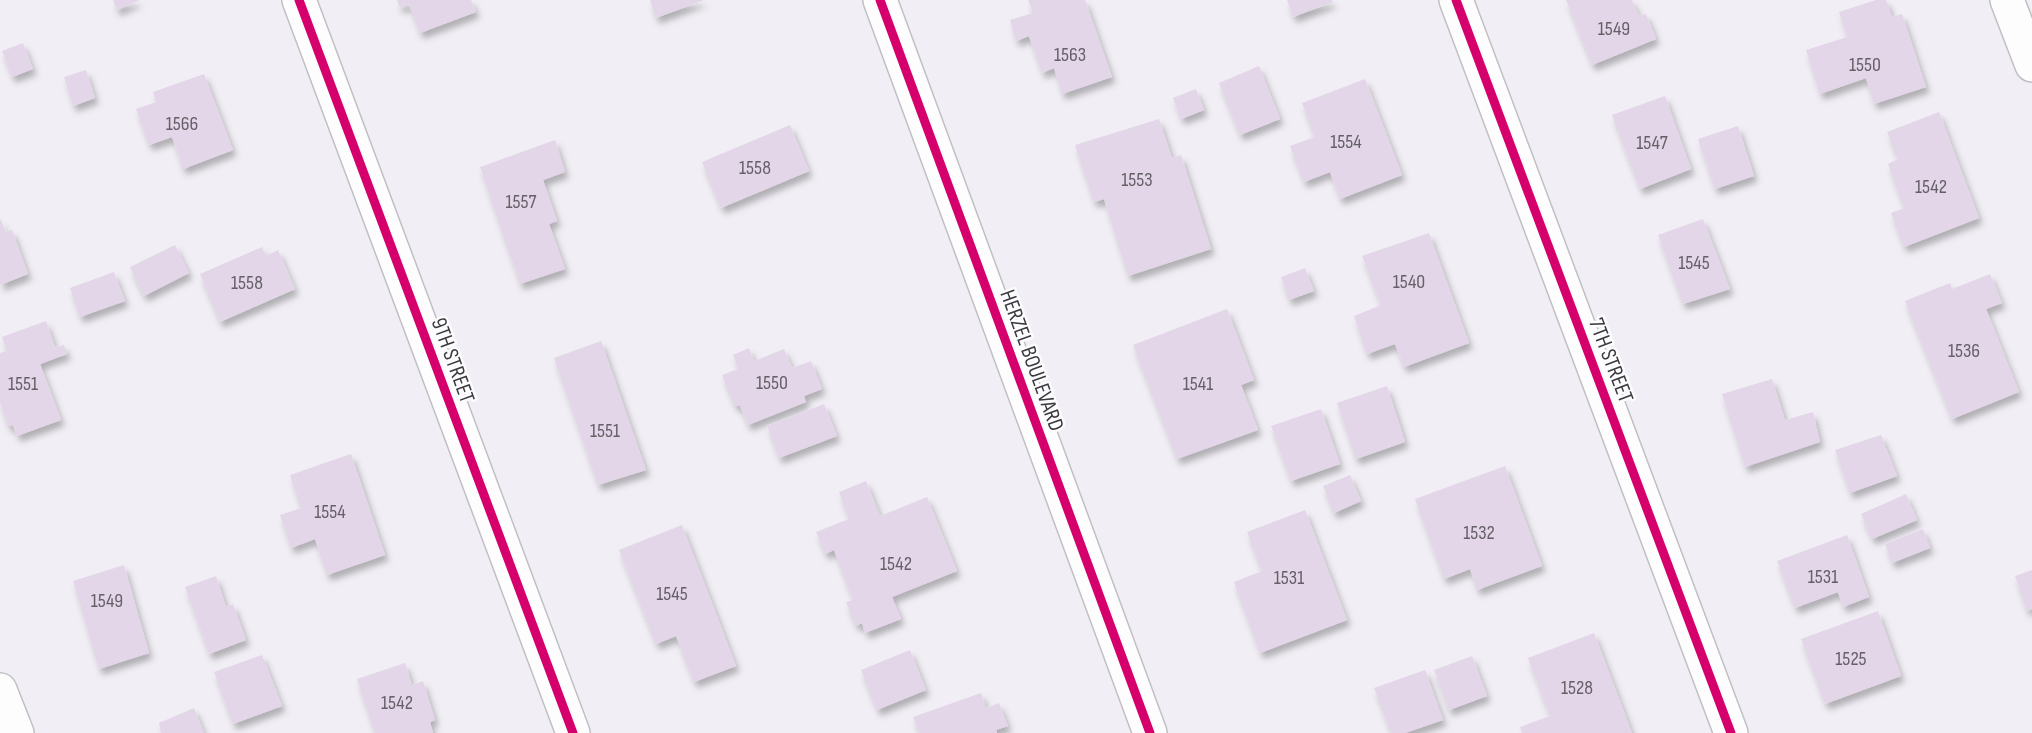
<svg xmlns="http://www.w3.org/2000/svg" width="2032" height="733" font-family="'Sofia Sans Condensed',sans-serif">
	<defs>
		<filter id="shadow"><feDropShadow dx="3.5" dy="6" stdDeviation="3" flood-color="#0004"/></filter>
	</defs>
	<rect width="100%" height="100%" fill="#f1eff5"/>
	<g fill="#e3d6e8" filter="url(#shadow)">
		<polygon points="113,0 140,0 117,10"/>
		<polygon points="397,0 471,0 476,12 420,33 409,4 400,8"/>
		<polygon points="650,0 704,0 656,18"/>
		<polygon points="1028,0 1085,0 1112,77 1062,94 1054,68 1042,73 1029,36 1016,41 1010,20 1033,13"/>
		<polygon points="1287,0 1332,0 1333,2 1293,17"/>
		<polygon points="1566,0 1632,0 1639,16 1646,14 1656,39 1592,65"/>
		<polygon points="1876,0 1886,0 1892,17 1902,14 1926,87 1874,104 1866,78 1820,94 1806,50 1847,37 1839,12"/>
		<polygon points="23,43 33,69 12,77 2,51"/>
		<polygon points="1259,66 1280,119 1240,135 1219,83"/>
		<polygon points="86,70 95,98 73,106 64,77"/>
		<polygon points="204,74 233,150 183,169 172,137 149,145 136,109 156,102 153,92"/>
		<polygon points="1365,79 1402,175 1340,199 1330,172 1304,182 1290,146 1315,137 1302,103"/>
		<polygon points="1196,89 1204,110 1181,119 1173,98"/>
		<polygon points="1665,96 1691,169 1640,189 1612,115"/>
		<polygon points="1939,112 1979,218 1904,247 1891,213 1904,208 1888,164 1898,159 1887,132"/>
		<polygon points="1159,119 1172,158 1181,155 1211,249 1128,276 1104,199 1094,202 1075,145"/>
		<polygon points="790,125 809,171 721,208 702,162"/>
		<polygon points="1738,126 1754,176 1715,189 1698,139"/>
		<polygon points="555,140 565,172 543,180 557,221 549,224 565,269 520,284 480,167"/>
		<polygon points="0,218 6,232 12,230 28,274 0,285"/>
		<polygon points="1703,219 1730,289 1683,304 1658,235"/>
		<polygon points="1429,233 1469,343 1404,367 1395,344 1367,354 1354,316 1381,305 1362,256"/>
		<polygon points="175,245 189,273 144,296 130,267"/>
		<polygon points="262,247 266,256 278,250 295,289 220,322 200,274"/>
		<polygon points="1305,268 1314,291 1289,300 1281,277"/>
		<polygon points="114,272 125,301 80,317 70,288"/>
		<polygon points="1990,274 2002,303 1986,309 2019,392 1952,419 1905,301 1950,283 1952,289"/>
		<polygon points="1227,309 1254,380 1241,385 1258,430 1177,459 1133,345"/>
		<polygon points="46,321 55,347 64,345 67,354 40,364 61,420 17,436 13,425 8,426 0,402 0,353 7,351 2,337"/>
		<polygon points="601,341 646,470 598,485 554,358"/>
		<polygon points="749,348 754,361 784,349 792,368 811,361 822,389 804,396 806,402 748,425 740,406 735,406 722,375 738,369 733,355"/>
		<polygon points="1772,379 1785,420 1813,412 1820,442 1745,467 1722,394"/>
		<polygon points="1387,386 1405,442 1356,459 1337,403"/>
		<polygon points="824,404 837,436 779,458 767,426"/>
		<polygon points="1321,409 1340,464 1291,481 1271,426"/>
		<polygon points="1881,435 1897,476 1850,493 1835,450"/>
		<polygon points="351,454 385,555 327,575 315,539 291,548 280,515 301,508 290,475"/>
		<polygon points="1505,466 1542,566 1477,590 1470,569 1444,579 1415,499"/>
		<polygon points="1350,475 1361,501 1334,513 1323,486"/>
		<polygon points="866,481 880,516 927,497 957,571 892,597 901,619 865,633 862,623 856,626 846,602 853,600 834,550 825,554 816,532 849,519 839,492"/>
		<polygon points="1906,494 1917,520 1872,539 1861,514"/>
		<polygon points="1305,510 1347,620 1260,653 1234,582 1262,571 1247,532"/>
		<polygon points="682,525 736,666 694,682 676,636 656,644 619,550"/>
		<polygon points="1923,529 1930,548 1892,563 1885,544"/>
		<polygon points="1847,535 1869,597 1843,607 1838,592 1795,608 1777,561"/>
		<polygon points="124,565 149,653 99,669 73,581"/>
		<polygon points="2032,570 2032,609 2027,611 2015,576"/>
		<polygon points="216,576 226,607 233,604 246,640 209,654 185,587"/>
		<polygon points="1878,611 1901,676 1825,704 1801,639"/>
		<polygon points="1594,633 1632,733 1522,733 1520,727 1550,716 1528,658"/>
		<polygon points="910,650 926,690 877,710 861,670"/>
		<polygon points="262,655 282,706 233,724 214,672"/>
		<polygon points="1472,656 1487,696 1449,710 1434,670"/>
		<polygon points="405,663 412,685 423,681 435,720 430,722 433,733 375,733 357,679"/>
		<polygon points="1425,670 1443,720 1405,733 1391,733 1374,688"/>
		<polygon points="981,693 986,708 999,703 1008,726 996,730 997,733 919,733 913,717"/>
		<polygon points="194,708 204,733 161,733 159,723"/>
	</g>
	<g fill="none" stroke-linecap="round" stroke-linejoin="round">
		<g stroke="#c1bfc4" stroke-width="36">
			<g id="minor">
				<polyline points="299,0 573,733"/>
				<polyline points="1456,0 1731,733"/>
				<polyline points="2007,0 2032,65"/>
				<polyline points="0,690 17,733"/>
			</g>
		</g>
		<g stroke="#c1bfc4" stroke-width="36">
			<polyline id="tertiary" points="880,0 1150,733"/>
		</g>
		<use href="#minor" stroke="#fdfdfe" stroke-width="33"/>
		<use href="#tertiary" stroke="#fdfdfe" stroke-width="33"/>
		<g stroke="#fcfcfe" stroke-width="13">
			<g id="cycleway">
				<polyline points="299,0 573,733"/>
				<polyline points="880,0 1150,733"/>
				<polyline points="1456,0 1731,733"/>
			</g>
		</g>
		<use href="#cycleway" stroke="#d6006c" stroke-width="9"/>
	</g>
	<g text-anchor="middle" stroke-width="5" stroke-linejoin="round" paint-order="stroke">
		<g font-size="20" fill="#656068">
			<text x="1614" y="35">1549</text>
			<text x="1070" y="61">1563</text>
			<text x="1865" y="71">1550</text>
			<text x="182" y="130">1566</text>
			<text x="1346" y="148">1554</text>
			<text x="1652" y="149">1547</text>
			<text x="755" y="174">1558</text>
			<text x="1137" y="186">1553</text>
			<text x="1931" y="193">1542</text>
			<text x="521" y="208">1557</text>
			<text x="1694" y="269">1545</text>
			<text x="1409" y="288">1540</text>
			<text x="247" y="289">1558</text>
			<text x="1964" y="357">1536</text>
			<text x="772" y="389">1550</text>
			<text x="23" y="390">1551</text>
			<text x="1198" y="390">1541</text>
			<text x="605" y="437">1551</text>
			<text x="330" y="518">1554</text>
			<text x="1479" y="539">1532</text>
			<text x="896" y="570">1542</text>
			<text x="1823" y="583">1531</text>
			<text x="1289" y="584">1531</text>
			<text x="672" y="600">1545</text>
			<text x="107" y="607">1549</text>
			<text x="1851" y="665">1525</text>
			<text x="1577" y="694">1528</text>
			<text x="397" y="709">1542</text>
		</g>
		<g font-size="22" fill="#3b393d" stroke="#fcfcfe">
			<text transform="translate(454 360) rotate(70)" y="8">9TH STREET</text>
			<text transform="translate(1033 360) rotate(70)" y="8">HERZEL BOULEVARD</text>
			<text transform="translate(1612 360) rotate(69)" y="8">7TH STREET</text>
		</g>
	</g>
</svg>
